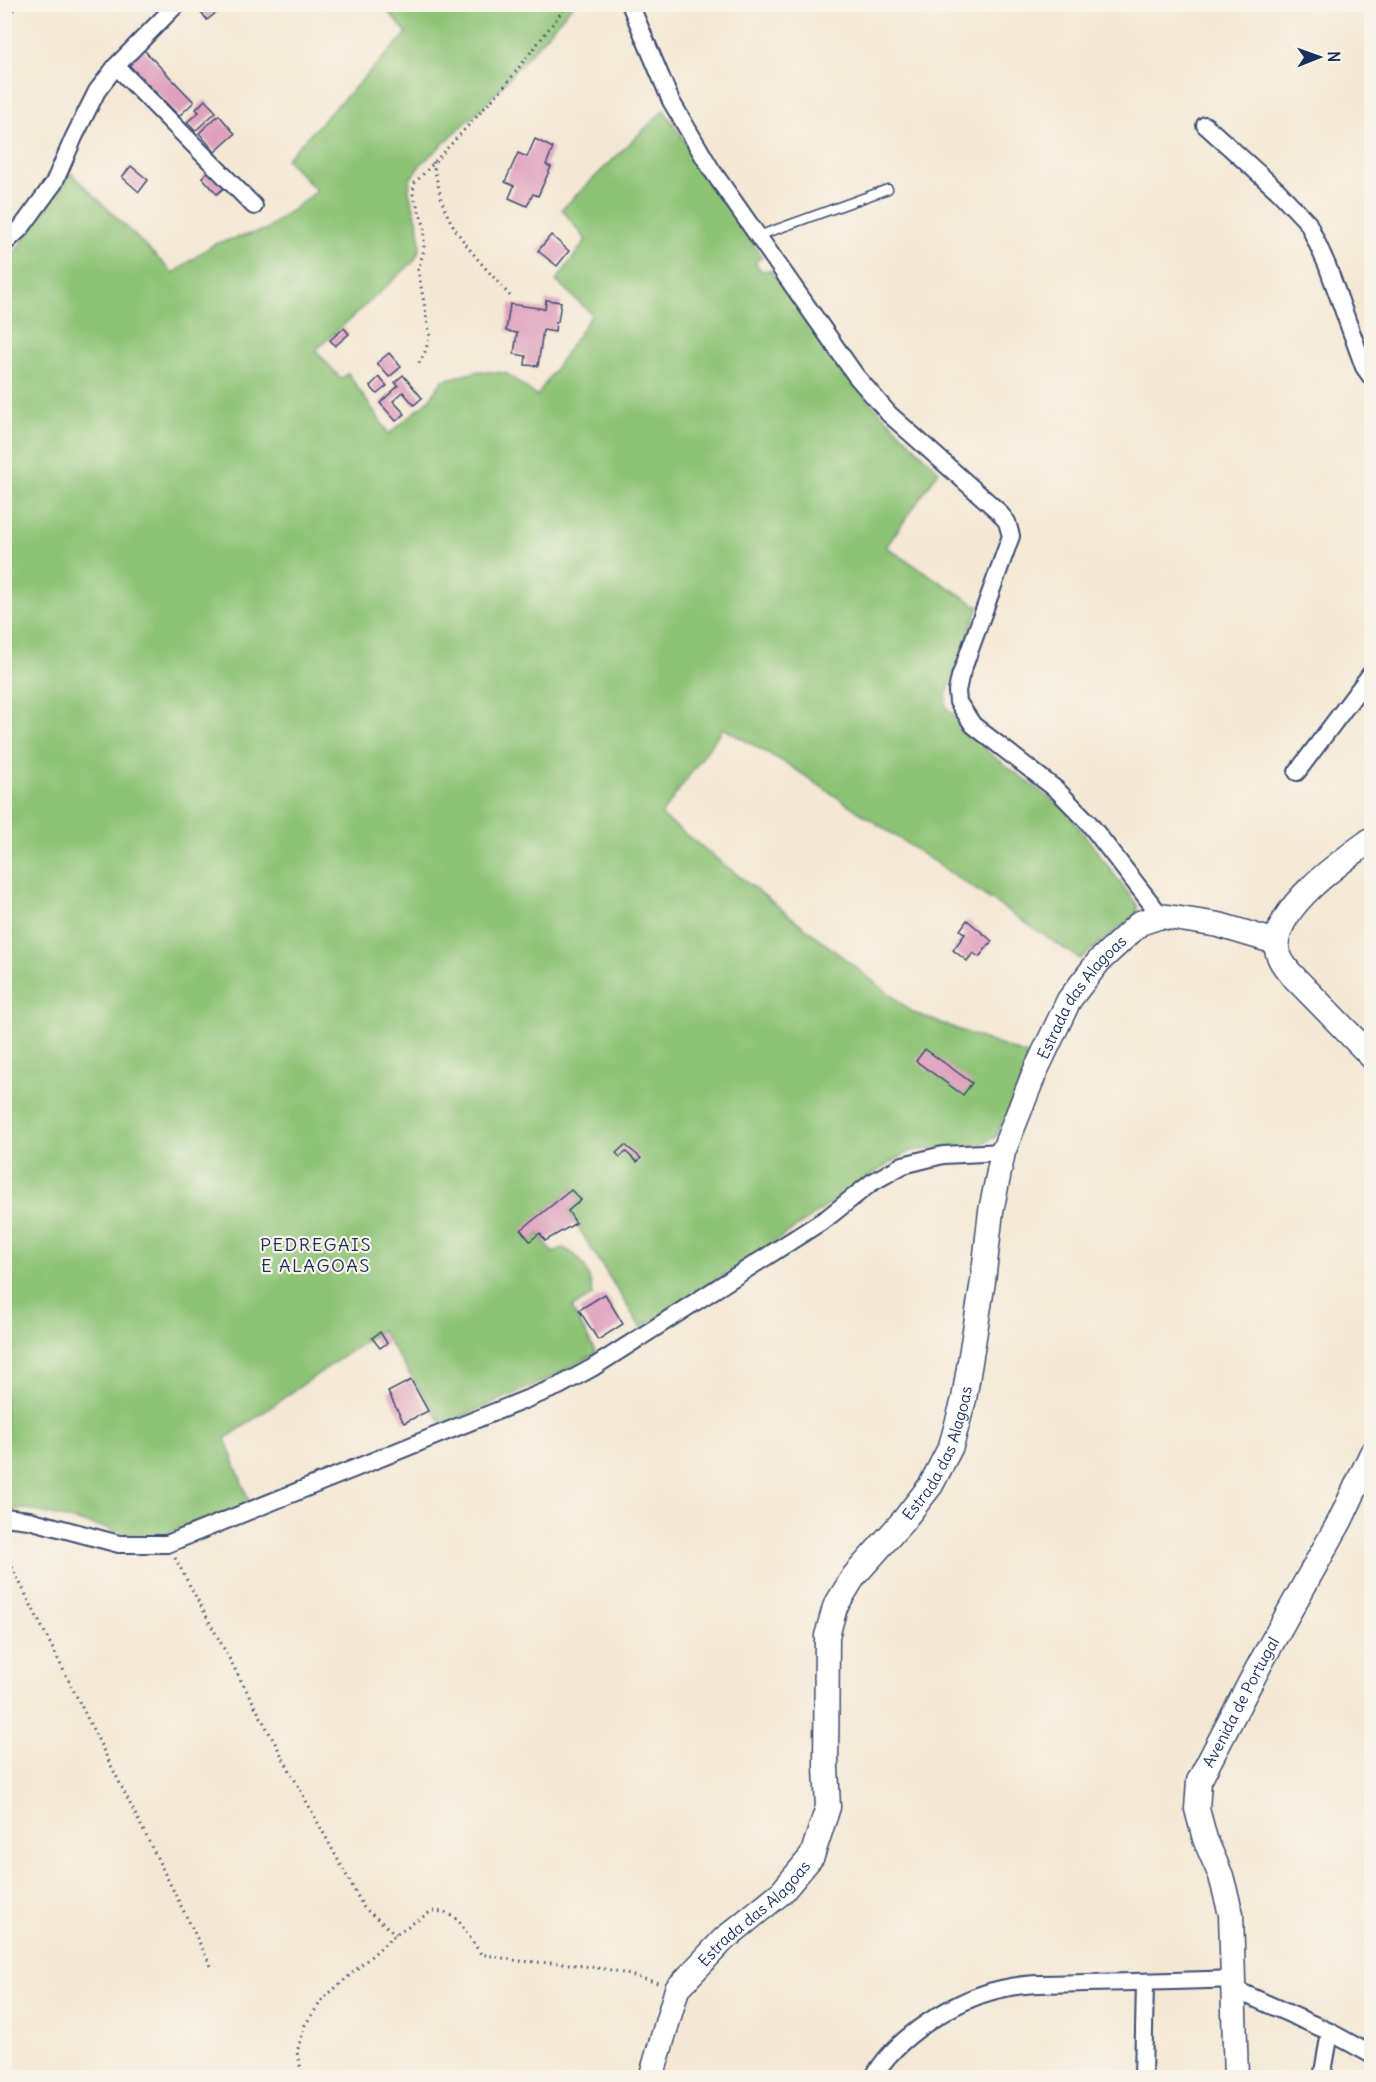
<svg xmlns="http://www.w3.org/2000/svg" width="1376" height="2082" font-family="Delius,sans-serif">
	<rect width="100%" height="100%" fill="#f7f3e8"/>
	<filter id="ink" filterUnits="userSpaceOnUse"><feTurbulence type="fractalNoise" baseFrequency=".0167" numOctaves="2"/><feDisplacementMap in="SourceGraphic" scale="12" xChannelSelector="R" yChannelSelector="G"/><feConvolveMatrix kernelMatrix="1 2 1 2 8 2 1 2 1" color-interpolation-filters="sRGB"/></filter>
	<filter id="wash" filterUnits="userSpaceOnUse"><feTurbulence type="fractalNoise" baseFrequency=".008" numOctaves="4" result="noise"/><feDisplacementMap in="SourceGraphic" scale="24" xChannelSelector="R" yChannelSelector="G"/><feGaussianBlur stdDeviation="1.35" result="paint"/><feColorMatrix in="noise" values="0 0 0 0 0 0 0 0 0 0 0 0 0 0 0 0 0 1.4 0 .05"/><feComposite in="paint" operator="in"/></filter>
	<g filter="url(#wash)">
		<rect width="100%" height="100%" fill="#f4e8d4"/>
		<path fill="#8ec376" stroke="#54796a" stroke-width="1.5" d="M382,5H573L484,106L421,164L410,179L409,191L419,227L420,249L414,261L316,350L341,379L348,373L389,434L429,400L443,380L480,371L506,373L537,396L592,314L556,281L586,240L562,209L664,110L762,257L755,262L761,271L770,270L864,396L939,471L886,547L979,607L947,692L945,706L989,753L1065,809L1137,905L1138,913L1080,959L787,764L723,728L661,815L914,1013L1032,1057L996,1137L981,1144L910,1151L882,1168L760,1252L641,1328L568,1211L581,1200L571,1190L522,1230L530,1241L540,1233L552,1253L563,1248C584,1257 589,1273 593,1295L572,1308L596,1353L549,1379L443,1425L381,1330L225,1439L251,1506L159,1536L130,1534L27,1509L5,1510V266L71,173L173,273L214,244L265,230L317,191L286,159L407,33Z"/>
		<g id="blocks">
			<g fill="#dfa0bd">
				<polygon points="197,4 221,4 223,7 207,20 196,5"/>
				<polygon points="142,48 194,102 179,116 127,63"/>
				<polygon points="205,100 216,112 195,131 187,122 199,112 196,109"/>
				<polygon points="219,115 235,134 215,152 199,133"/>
				<polygon points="535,139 553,148 546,165 551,167 538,196 533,194 527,206 509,198 514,186 505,182 518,153 527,157"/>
				<polygon points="131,166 148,180 139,192 122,177"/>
				<polygon points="211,169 226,186 217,194 202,177"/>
				<polygon points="551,235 569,251 557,266 538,251"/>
				<polygon points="546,300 561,302 558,322 556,322 555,332 543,330 538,366 525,365 526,356 514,354 517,333 506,331 510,304 545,309"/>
				<polygon points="344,328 349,334 335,346 330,340"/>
				<polygon points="389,353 401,367 389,377 377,363"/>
				<polygon points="403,375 422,398 414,405 403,392 393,401 405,414 396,421 380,403 398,386 395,382"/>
				<polygon points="379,377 387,386 377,394 370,386"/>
				<polygon points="967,920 992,941 979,957 973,953 967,961 953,950 965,934 960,930"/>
				<polygon points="925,1049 972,1083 963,1095 916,1061"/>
				<polygon points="625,1145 641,1158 637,1162 626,1152 620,1157 616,1153"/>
				<polygon points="571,1190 581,1200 568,1211 576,1223 545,1241 540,1233 530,1241 521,1230"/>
				<polygon points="605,1294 623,1324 598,1340 579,1310"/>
				<polygon points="380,1332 387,1343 380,1348 372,1338"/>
				<polygon points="411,1380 428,1411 404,1423 388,1392"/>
			</g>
		</g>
	</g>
	<g filter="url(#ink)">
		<use href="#blocks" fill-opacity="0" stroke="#3c4b70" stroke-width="1.5"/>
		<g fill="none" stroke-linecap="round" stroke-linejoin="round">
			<g stroke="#3c4b70" stroke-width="11">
				<polyline id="lane" points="758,236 888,189"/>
			</g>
			<g stroke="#3c4b70" stroke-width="20">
				<g id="street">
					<polyline points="630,4 671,101 711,169 856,376 889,414 998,511 1007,522 1011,536 960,677 957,691 958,702 973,725 1057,790 1088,822 1161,916"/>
					<polyline points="4,7 6,4"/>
					<polyline points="116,66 254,206"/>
					<polyline points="1205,125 1278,191 1308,223 1327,265 1364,367 1372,378"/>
					<polyline points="4,244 21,228 54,183 74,137 97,91 116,66 177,4"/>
					<polyline points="1297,772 1372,672"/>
					<polyline points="4,1517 29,1520 119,1544 167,1544 559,1386 592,1368 827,1218 871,1183 903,1165 943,1155 1003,1152"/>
					<polyline points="1234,1989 1330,2032 1372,2055"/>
					<path d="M873,2078C895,2037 956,1999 1001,1989C1029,1982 1059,1984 1087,1983C1136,1982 1185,1981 1234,1979"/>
					<polyline points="1143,2078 1145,1982"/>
					<polyline points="1322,2078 1330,2032"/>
				</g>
			</g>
			<g stroke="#3c4b70" stroke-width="27">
				<g id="secondary">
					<path d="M1372,839C1342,861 1282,902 1277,941C1275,954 1283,965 1291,974L1372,1057"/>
					<path id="s1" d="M651,2078L677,1989L723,1940L782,1892L812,1856L828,1807L826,1767L827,1636L835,1607L854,1576L903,1521L931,1485L951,1446L964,1399L983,1281L991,1211L1003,1152L1034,1074L1069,1000L1099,961L1140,923L1161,916L1219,925L1276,942"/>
					<path id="s2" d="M1236,2078L1231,1914L1221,1876L1205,1839L1197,1809L1199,1781L1260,1664L1340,1521L1372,1453"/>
				</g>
			</g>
			<g stroke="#3c4b70" stroke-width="3" stroke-dasharray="1.5 4.5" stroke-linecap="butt">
				<path d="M433,162C436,176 439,191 443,204C454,237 488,270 510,296"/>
				<polyline points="419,363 424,355 430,336 418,270 424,250 424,225 413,194 414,184 504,87 568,4"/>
				<polyline points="4,1551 211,1966"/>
				<polyline points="175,1558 364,1908 396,1934"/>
				<polyline points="303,2078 297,2052 305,2025 322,2000 396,1934 432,1911 445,1912 458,1920 481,1954 519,1961 569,1964 612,1970 658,1983"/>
			</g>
			<use href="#lane" stroke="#fff" stroke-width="8"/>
			<use href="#street" stroke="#fff" stroke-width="16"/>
			<use href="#secondary" stroke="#fff" stroke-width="24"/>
		</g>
	</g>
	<g text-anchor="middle" stroke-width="4.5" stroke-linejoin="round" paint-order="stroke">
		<g font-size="16" fill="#1b2f5e" stroke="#f7f3e8">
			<text dy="6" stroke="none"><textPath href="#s1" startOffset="1209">Estrada das Alagoas</textPath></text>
			<text dy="6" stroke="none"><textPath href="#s1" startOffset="723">Estrada das Alagoas</textPath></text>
			<text dy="6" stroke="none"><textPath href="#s2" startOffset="392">Avenida de Portugal</textPath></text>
			<text dy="6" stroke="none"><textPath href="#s1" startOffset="201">Estrada das Alagoas</textPath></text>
		</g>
		<g font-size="18" letter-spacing="1.5" fill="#1b2f5e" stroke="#f7f3e8">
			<text x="316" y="1251">PEDREGAIS<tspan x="316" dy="21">E ALAGOAS</tspan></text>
		</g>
	</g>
	<rect width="1376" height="2082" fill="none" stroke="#f7f3e8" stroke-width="24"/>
	<g transform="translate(1319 57) rotate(89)" stroke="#f7f3e8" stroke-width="4.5" paint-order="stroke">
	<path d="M0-4.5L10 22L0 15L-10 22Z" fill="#1b2f5e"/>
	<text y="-9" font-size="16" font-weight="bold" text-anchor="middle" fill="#1b2f5e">N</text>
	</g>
</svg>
